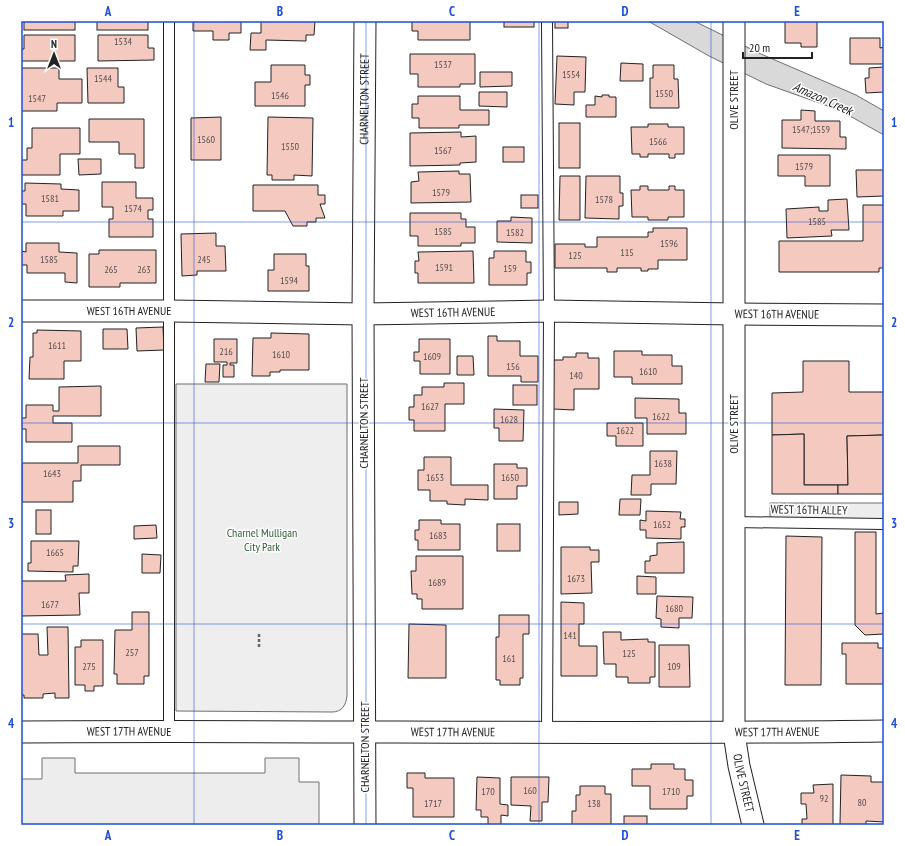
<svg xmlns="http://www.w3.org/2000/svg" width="905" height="846" font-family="'PT Sans Narrow',sans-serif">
	<rect width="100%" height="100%" fill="#fff"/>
	<path fill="#eee" stroke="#6f6f6f" d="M176,384H347V696C346,705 342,712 332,712L176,711Z"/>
	<g fill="#ededed" stroke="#6f6f6f">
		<polygon points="770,503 884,503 884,524 770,522"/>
		<polygon points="42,758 75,758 75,773 265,773 265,758 299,758 299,782 319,782 319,825 21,825 21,779 42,779"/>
	</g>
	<polygon fill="#d9d9d9" stroke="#6f6f6f" points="648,21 694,21 761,54 856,95 884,111 884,135 839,110 766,84 709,56"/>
	<g fill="#f3c9c0" stroke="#222">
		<rect x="24" y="21" width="51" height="9"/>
		<rect x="97" y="21" width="51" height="9"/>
		<polygon points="193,21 241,21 241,33 229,33 229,40 213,40 213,31 193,31"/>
		<polygon points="261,21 315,21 314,35 306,35 306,41 266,40 266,50 250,50 251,33 261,33"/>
		<polygon points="412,21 470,21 470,40 418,40 418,31 412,31"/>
		<rect x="504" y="21" width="30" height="6"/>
		<rect x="555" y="21" width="13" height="7"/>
		<polygon points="785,21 817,21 817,47 801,47 801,43 785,43"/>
		<polygon points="24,35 75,35 75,61 21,61 21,49 24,49"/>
		<polygon points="98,35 148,35 148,48 154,48 154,60 98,61"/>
		<polygon points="850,38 880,38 880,48 884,47 884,64 850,64"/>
		<polygon points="410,54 475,54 475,84 460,84 460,87 418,87 418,74 410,74"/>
		<polygon points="557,56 586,57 585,92 574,92 574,105 555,104"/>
		<polygon points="621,63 643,64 643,81 620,81"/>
		<polygon points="271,65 305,65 305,75 310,75 310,85 305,85 305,106 255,106 255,82 271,82"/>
		<polygon points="653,65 674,65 674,79 678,79 679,108 650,108 650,78 653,78"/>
		<polygon points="884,67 884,92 866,93 865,78 869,78 869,68"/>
		<polygon points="21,68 59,68 59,79 82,79 82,103 57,103 57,111 21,111"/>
		<polygon points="87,68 118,68 118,87 124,87 124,103 88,103"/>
		<polygon points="480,72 512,72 512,86 480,87"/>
		<polygon points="479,92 507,92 507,107 479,106"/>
		<polygon points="602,95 609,95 609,97 616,97 616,117 586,117 586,105 595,105 595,96 602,97"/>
		<polygon points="418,96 460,96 460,110 489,110 489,125 459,125 459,128 419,128 419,118 412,118 412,104 418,104"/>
		<polygon points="801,110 815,111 815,121 840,121 840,137 846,137 846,149 782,148 782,120 801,120"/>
		<polygon points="221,117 221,160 191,160 191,118"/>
		<polygon points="268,117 313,118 312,176 294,175 294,180 272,180 272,175 267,175"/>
		<polygon points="89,119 144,119 144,168 135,168 135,154 119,154 119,142 89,142"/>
		<rect x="559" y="123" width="21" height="45"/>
		<polygon points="648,124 668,124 668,127 684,127 684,154 675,154 675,158 669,158 669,154 648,154 648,157 640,157 640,154 632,154 631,127 648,127"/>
		<polygon points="32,128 80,128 80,154 60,154 60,175 21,175 21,160 27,160 27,148 32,148"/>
		<polygon points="461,132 461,137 476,136 476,162 460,163 460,165 410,166 410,133"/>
		<rect x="503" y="147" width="21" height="15"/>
		<polygon points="778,155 830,155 830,186 805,186 805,176 778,176"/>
		<polygon points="78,159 101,159 101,174 79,175"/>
		<polygon points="856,170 884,170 884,196 857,197"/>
		<polygon points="459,171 459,174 470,174 471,202 411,203 411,182 419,181 418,172"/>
		<polygon points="560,176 580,176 580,220 559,220"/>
		<polygon points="586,176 620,176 620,193 623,193 623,206 619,206 619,219 585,218"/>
		<polygon points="102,182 136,182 136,198 153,198 153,210 148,210 148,219 153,219 153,237 109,237 109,219 113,219 113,207 102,207"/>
		<polygon points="25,183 61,184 61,189 79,190 79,211 63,211 63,216 26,216 26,204 21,204 21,191 25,191"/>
		<polygon points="253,185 318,185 318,195 325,195 325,204 320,204 325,218 316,218 316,222 307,222 307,226 293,226 285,211 253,211"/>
		<polygon points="640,186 648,186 648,190 669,190 669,186 675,186 675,190 684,190 684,217 668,217 668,220 648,220 648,217 632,217 631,190 640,190"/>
		<rect x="521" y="195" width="17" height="13"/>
		<polygon points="847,199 849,230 831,230 832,236 787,238 786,209 819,207 819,211 828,211 828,200"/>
		<polygon points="863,205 884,205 884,268 879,268 879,272 779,272 779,241 863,241"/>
		<polygon points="410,213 461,213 461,219 466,219 466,227 475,227 475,243 461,243 461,246 418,246 418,236 410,236"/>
		<polygon points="511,217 532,218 532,243 497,242 497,221 511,221"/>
		<polygon points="653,228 687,228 687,260 658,260 658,269 648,269 648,271 641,271 641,268 617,268 617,272 607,272 607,268 555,268 555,244 585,244 585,247 597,247 597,237 648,237 648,232 653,232"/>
		<polygon points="216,233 216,246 225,246 226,271 197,271 197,275 182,276 181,234"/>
		<polygon points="26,243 59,243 59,252 77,253 77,283 65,282 65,273 27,273 27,265 21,265 21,251 26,252"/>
		<polygon points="99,250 156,250 156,283 120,283 120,287 89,287 89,254 99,254"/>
		<polygon points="473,251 474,283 418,283 418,273 415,273 415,261 419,261 418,252"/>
		<polygon points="494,251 526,251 526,262 531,262 531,273 527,273 527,285 489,285 489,258 494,258"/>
		<polygon points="274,254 306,254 306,266 309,266 309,291 268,291 268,270 274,270"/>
		<polygon points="163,327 164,350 137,351 136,328"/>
		<polygon points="103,329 127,329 128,349 103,349"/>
		<polygon points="37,330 81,331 81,361 64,361 64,379 29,379 30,357 33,357 33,333 37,333"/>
		<polygon points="271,333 309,334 309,370 280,370 280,372 270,372 270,376 252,376 253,338 271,338"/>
		<polygon points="488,336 497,336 497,341 520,341 520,356 538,356 538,382 521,382 521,376 488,376"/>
		<polygon points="214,339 237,339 237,363 230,363 230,365 234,365 234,377 223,377 223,365 227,365 227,362 214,362"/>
		<polygon points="419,339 450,339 450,374 420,374 420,361 414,361 414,352 419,352"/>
		<polygon points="614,351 642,351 642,355 672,355 672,366 682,366 682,384 632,384 632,377 614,377"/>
		<polygon points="576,353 588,353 588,358 599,358 599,389 574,389 574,410 553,409 553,360 563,360 563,357 576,357"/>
		<polygon points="457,356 473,356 474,375 457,375"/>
		<polygon points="803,361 849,361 849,392 884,392 884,435 847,436 848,485 804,485 804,434 772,435 772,393 803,392"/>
		<polygon points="206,364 220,364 219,382 205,382"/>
		<polygon points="444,383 464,383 464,404 445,404 445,431 414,431 414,420 409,420 409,407 414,407 414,395 422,395 422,387 444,387"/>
		<rect x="513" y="385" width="24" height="20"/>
		<polygon points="101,386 101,416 53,416 53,423 72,423 72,442 26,442 26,429 21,429 21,418 26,418 26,405 53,405 53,411 59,411 59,387"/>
		<polygon points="635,398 679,399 679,413 686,413 686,434 647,434 647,418 635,418"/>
		<polygon points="494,409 524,410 523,441 499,441 499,428 494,428"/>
		<polygon points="607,423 643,423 643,446 616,446 616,436 607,436"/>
		<polygon points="804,434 804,485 838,485 838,494 772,494 772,435"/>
		<polygon points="884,435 884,494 838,494 838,485 848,485 847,436"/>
		<polygon points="78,446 120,446 120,465 81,465 81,481 73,481 73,502 22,502 22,463 78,463"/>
		<polygon points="650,451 677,451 676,484 651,484 651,495 631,495 632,475 650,475"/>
		<polygon points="424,457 451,457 451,485 488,485 488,500 465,499 465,505 447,504 447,501 430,501 430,490 418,490 418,470 424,470"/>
		<polygon points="494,464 517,464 517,468 527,468 527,486 517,486 517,499 494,499"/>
		<polygon points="620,499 641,499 640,515 619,515"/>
		<polygon points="559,502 578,502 578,514 559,515"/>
		<rect x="36" y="510" width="15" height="24"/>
		<polygon points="646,511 681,512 680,519 685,519 685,527 681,527 681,539 646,538 646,530 640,530 640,520 646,521"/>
		<polygon points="419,520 441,520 441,524 460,524 460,550 418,550 418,540 415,540 415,530 419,530"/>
		<rect x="497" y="524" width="23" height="27"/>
		<polygon points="156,525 157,538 134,539 134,526"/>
		<polygon points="855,532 876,532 876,614 884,613 884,634 865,635 855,625"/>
		<polygon points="786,536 822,537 821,685 785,685"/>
		<polygon points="31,541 79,541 78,566 73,566 73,572 28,571 28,563 31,563"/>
		<polygon points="684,542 684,573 645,573 645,561 650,561 650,556 657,555 657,543"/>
		<polygon points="561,547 590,547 590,550 599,550 599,562 591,562 592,593 561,594"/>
		<polygon points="142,554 161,555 160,573 142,573"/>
		<polygon points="416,556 463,556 463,609 422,609 422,599 417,599 417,594 412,594 411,571 416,571"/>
		<polygon points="89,574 89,593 79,593 80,615 21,616 21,581 66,581 65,575"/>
		<polygon points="637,576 656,577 656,594 637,594"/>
		<polygon points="657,596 693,597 692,618 679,618 679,628 661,627 661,619 656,618"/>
		<polygon points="561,602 584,603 584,624 579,624 579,646 597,646 597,676 561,676"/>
		<polygon points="132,612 149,612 149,676 144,676 144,684 117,684 117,674 114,674 115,630 132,630"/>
		<polygon points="499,615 529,615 529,634 523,634 523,678 520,678 520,685 500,685 500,680 496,680 496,637 499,637"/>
		<polygon points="409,624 446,625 446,678 408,678"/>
		<polygon points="47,627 68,627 69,698 55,698 55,693 43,694 43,698 24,698 24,695 21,695 21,634 38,634 39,655 48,655"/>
		<polygon points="603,632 621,632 621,640 648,639 648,642 655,642 655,677 650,677 650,683 628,683 628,677 616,677 616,664 604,664"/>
		<polygon points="81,640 103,640 103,686 94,686 94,691 85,691 85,685 75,685 75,647 81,647"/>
		<polygon points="842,643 878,643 878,648 884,648 884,684 846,684 846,654 842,654"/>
		<polygon points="659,645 689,645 690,687 659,687"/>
		<polygon points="651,764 674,764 674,769 685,769 685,780 693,780 693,796 687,796 687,809 650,809 650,786 632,786 632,769 651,769"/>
		<polygon points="407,773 425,773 425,778 454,778 454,817 413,817 413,788 407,788"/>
		<polygon points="841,775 871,776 871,782 884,782 884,822 866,821 866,825 845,825 840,824"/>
		<polygon points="477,777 500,778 500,804 508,805 508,816 501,815 501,825 488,825 488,817 481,817 481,810 476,810"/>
		<polygon points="511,777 549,777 548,802 542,802 542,821 530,821 531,806 511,805"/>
		<polygon points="833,784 833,825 802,825 802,819 807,819 806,804 801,804 801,793 814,793 813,785"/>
		<polygon points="580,786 605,786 605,794 611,794 611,825 572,825 572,811 576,811 576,795 580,795"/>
		<rect x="624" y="816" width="23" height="9"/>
	</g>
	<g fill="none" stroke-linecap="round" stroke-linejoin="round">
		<g stroke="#222" stroke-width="12">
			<g id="service">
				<polyline points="547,23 549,311 547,733"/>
				<polyline points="734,522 884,524"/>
				<polyline points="169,731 169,21"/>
			</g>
		</g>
		<g stroke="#222" stroke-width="23">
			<g id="minor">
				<path id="s1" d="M734,21V733L739,766L753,825"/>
				<path id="s2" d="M21,311H170L363,314L549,311L734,314L884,315"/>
				<path id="s3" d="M21,732C309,730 596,735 884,731"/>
				<path id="s4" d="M365,825L363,314L365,21"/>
			</g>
		</g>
		<polyline stroke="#646464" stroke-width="2.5" stroke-dasharray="3 2" stroke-linecap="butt" points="259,647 259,632"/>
		<use href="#service" stroke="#fff" stroke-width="10"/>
		<use href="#minor" stroke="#fff" stroke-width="21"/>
	</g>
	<path fill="none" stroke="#1d4ed8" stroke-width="1" stroke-opacity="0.55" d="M194,21V825M366,21V825M539,21V825M711,21V825M21,222H884M21,423H884M21,624H884"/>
	<g text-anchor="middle" stroke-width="3" stroke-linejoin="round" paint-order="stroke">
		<g font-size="10" fill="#564c4a">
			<text x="123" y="45">1534</text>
			<text x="443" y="68">1537</text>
			<text x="571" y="78">1554</text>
			<text x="103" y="82">1544</text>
			<text x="664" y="97">1550</text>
			<text x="280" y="99">1546</text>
			<text x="37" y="102">1547</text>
			<text x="811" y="133">1547;1559</text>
			<text x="206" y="143">1560</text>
			<text x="658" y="145">1566</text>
			<text x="290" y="150">1550</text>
			<text x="443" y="154">1567</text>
			<text x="804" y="170">1579</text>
			<text x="441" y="196">1579</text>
			<text x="50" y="202">1581</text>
			<text x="604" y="203">1578</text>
			<text x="133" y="212">1574</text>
			<text x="817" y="225">1585</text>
			<text x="443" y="235">1585</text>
			<text x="515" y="236">1582</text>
			<text x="669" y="247">1596</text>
			<text x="627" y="256">115</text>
			<text x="575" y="259">125</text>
			<text x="49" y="263">1585</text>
			<text x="204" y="263">245</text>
			<text x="444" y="271">1591</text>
			<text x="510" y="272">159</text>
			<text x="111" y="273">265</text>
			<text x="144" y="273">263</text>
			<text x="289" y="284">1594</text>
			<text x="57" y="349">1611</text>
			<text x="226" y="355">216</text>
			<text x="281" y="358">1610</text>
			<text x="432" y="360">1609</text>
			<text x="513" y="370">156</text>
			<text x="648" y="375">1610</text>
			<text x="576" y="379">140</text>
			<text x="430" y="410">1627</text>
			<text x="661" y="420">1622</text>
			<text x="509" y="423">1628</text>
			<text x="625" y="434">1622</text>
			<text x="663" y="467">1638</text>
			<text x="52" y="477">1643</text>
			<text x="435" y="481">1653</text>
			<text x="510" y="481">1650</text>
			<text x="662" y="528">1652</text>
			<text x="438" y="539">1683</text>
			<text x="55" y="556">1665</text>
			<text x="576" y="582">1673</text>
			<text x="437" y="586">1689</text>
			<text x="50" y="608">1677</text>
			<text x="674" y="612">1680</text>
			<text x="570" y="639">141</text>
			<text x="132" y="656">257</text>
			<text x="629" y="657">125</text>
			<text x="509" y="662">161</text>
			<text x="89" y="670">275</text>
			<text x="674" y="670">109</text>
			<text x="530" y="794">160</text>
			<text x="488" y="795">170</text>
			<text x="671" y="795">1710</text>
			<text x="824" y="802">92</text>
			<text x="862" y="806">80</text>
			<text x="433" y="807">1717</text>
			<text x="594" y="807">138</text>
		</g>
		<g font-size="12" fill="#222" stroke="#fff">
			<text dy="4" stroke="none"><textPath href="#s4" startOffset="726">CHARNELTON STREET</textPath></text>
			<text transform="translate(734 100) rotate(-90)" y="4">OLIVE STREET</text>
			<text dy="4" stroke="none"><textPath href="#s2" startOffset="108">WEST 16TH AVENUE</textPath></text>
			<text dy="4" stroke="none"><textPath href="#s2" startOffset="432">WEST 16TH AVENUE</textPath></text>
			<text dy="4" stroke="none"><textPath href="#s2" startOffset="756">WEST 16TH AVENUE</textPath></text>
			<text transform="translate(364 423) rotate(-90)" y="4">CHARNELTON STREET</text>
			<text transform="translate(734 424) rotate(-90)" y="4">OLIVE STREET</text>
			<text transform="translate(809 510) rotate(1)" y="4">WEST 16TH ALLEY</text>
			<text dy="4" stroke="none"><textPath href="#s3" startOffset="108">WEST 17TH AVENUE</textPath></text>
			<text dy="4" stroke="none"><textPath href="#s3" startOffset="756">WEST 17TH AVENUE</textPath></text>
			<text dy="4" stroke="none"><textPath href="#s3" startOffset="432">WEST 17TH AVENUE</textPath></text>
			<text transform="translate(365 747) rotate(-90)" y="4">CHARNELTON STREET</text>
			<text dy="4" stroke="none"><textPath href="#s1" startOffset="763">OLIVE STREET</textPath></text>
		</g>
		<g font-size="12" fill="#2f5e38" stroke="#fff">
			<text x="262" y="537">Charnel Mulligan<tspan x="262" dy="14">City Park</tspan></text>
		</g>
		<g font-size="13" font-style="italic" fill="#222" stroke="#fff">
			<text transform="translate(823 98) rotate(24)" y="5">Amazon Creek</text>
		</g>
	</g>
	<rect width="905" height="846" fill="none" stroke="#ffffff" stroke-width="44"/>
	<g transform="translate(54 54)" stroke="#ffffff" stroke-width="3" paint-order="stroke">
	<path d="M0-3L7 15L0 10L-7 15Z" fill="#222222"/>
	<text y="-6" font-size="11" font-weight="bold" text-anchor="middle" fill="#222222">N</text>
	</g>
	<path d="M743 52v6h69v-6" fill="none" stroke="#222222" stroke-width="2"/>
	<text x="749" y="52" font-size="12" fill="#222222" stroke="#ffffff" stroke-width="3" paint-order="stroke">20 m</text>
	<rect x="22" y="22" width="861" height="802" fill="none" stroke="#1d4ed8" stroke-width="1.5"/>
	<g font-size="13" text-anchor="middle" font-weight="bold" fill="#1d4ed8">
		<text x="108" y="16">A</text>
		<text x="280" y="16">B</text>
		<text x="452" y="16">C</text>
		<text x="625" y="16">D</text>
		<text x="797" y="16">E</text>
		<text x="11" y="127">1</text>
		<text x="894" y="127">1</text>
		<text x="11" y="327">2</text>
		<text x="894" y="327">2</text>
		<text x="11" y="528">3</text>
		<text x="894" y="528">3</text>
		<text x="11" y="728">4</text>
		<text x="894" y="728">4</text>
		<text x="108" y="840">A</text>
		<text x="280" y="840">B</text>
		<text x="452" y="840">C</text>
		<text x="625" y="840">D</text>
		<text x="797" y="840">E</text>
	</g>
</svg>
